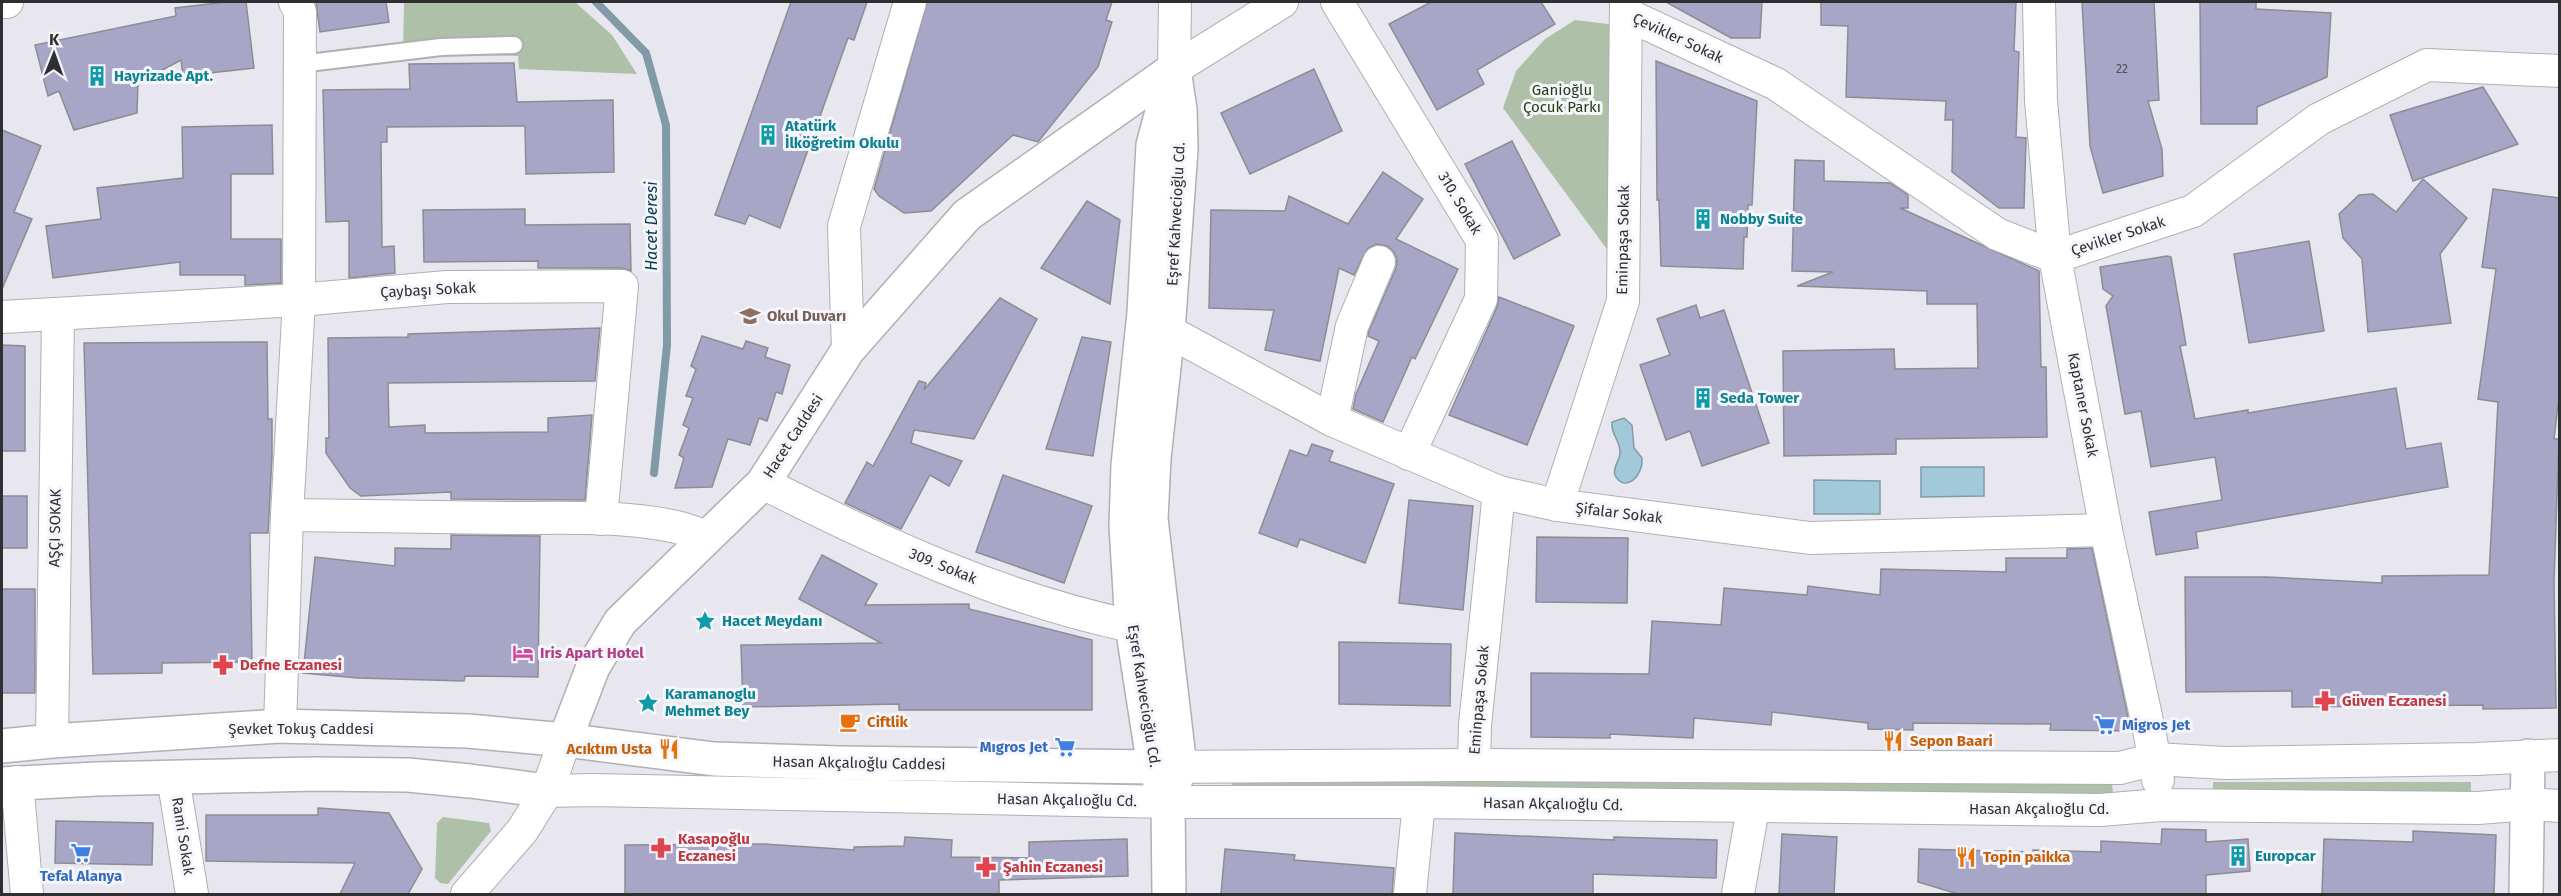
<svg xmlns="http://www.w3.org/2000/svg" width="2561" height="896" font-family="'Fira Sans',sans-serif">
	<rect width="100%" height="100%" fill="#e8e7ef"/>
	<g fill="#aec0a7">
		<polygon points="404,2 575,2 612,35 637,74 519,69 518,56 403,54"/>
		<polygon points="1575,20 1616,25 1612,256 1503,108 1516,71 1545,39"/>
		<polygon points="2112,780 2113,796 1234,792 1231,781"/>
		<rect x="2213" y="782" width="258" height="9"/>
		<polygon points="443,817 489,823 491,831 448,884 440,883 435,878 437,823"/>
	</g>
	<g fill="#a2c9d9" stroke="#809ba7" stroke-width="1.5">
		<path d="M1624,418L1632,425L1634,448L1642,458C1644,476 1624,494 1615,475C1612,468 1620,460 1620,453C1621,441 1610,434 1612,422Z"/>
		<polygon points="1921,467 1984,467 1984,496 1921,497"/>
		<polygon points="1814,480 1880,481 1880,514 1814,514"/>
	</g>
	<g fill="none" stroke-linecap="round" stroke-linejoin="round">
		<polyline stroke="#809ba7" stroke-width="8" points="596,2 646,53 666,125 667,345 654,473"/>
	</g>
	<g fill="#a7a6c7" stroke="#8c8c93" stroke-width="1.5">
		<polygon points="226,2 246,2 254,68 183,76 181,60 138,83 137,113 74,130 59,91 48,96 35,45 176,16 175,8"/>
		<polygon points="316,2 386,2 389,22 320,32"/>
		<polygon points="791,2 867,2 854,40 848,38 780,228 749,215 745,224 715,215"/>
		<polygon points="927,2 1112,2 1106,20 1112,22 1098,67 1038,142 1013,135 931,211 904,213 879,196 874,189"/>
		<polygon points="1431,2 1541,2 1555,24 1477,70 1484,84 1437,110 1389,24"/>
		<polygon points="1666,2 1762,2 1760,38 1731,38"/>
		<polygon points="1821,2 2016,2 2014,51 2019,52 2016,137 2026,138 2024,208 1999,208 1952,172 1953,120 1945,120 1946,101 1846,97 1848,26 1821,25"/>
		<polygon points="2082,2 2154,2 2159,100 2148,101 2162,149 2163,176 2103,193 2090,146"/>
		<polygon points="2200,2 2256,2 2256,9 2331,13 2327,77 2257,107 2257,124 2201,124"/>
		<polygon points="1656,61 1757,101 1752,205 1748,205 1747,237 1744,237 1743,269 1661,266 1659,200 1657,200"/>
		<polygon points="514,63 517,102 613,100 614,172 526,174 525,126 387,127 387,142 381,142 382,247 394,246 395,273 349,278 349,221 326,222 323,90 410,89 409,64"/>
		<polygon points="1314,69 1342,131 1250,174 1221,113"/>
		<polygon points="2483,87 2518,144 2413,181 2390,115"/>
		<polygon points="272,125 273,174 231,174 231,239 281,239 281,283 245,285 245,275 180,275 180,262 53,278 46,226 101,219 97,188 183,178 182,127"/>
		<polygon points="2,130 41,146 14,212 32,219 2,289"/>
		<polygon points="1512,141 1560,235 1514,259 1465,164"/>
		<polygon points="1795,160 1824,161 1824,181 1890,183 1908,195 1908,208 1900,208 2039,271 2041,367 2046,367 2047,437 1896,439 1896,454 1784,456 1783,351 1894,349 1895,369 1978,368 1977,304 1927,304 1927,291 1797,286 1833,272 1792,271"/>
		<polygon points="1383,172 1423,199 1396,239 1458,269 1415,359 1412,357 1383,422 1353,409 1356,394 1379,341 1368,336 1369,331 1396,268 1397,259 1393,251 1387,246 1377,244 1368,248 1354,275 1339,268 1320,361 1265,350 1274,310 1209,308 1211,210 1285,211 1289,196 1348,224"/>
		<polygon points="2423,179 2467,218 2440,254 2451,323 2368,332 2362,259 2343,238 2339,214 2359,195 2373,194 2396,212"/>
		<polygon points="2493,189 2559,198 2559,397 2554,439 2559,439 2554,581 2556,708 2483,709 2483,705 2292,707 2292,691 2186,692 2185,577 2267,577 2382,583 2382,576 2489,575 2498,402 2478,399 2496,269 2482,267"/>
		<polygon points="1087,201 1120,220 1110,304 1041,268"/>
		<polygon points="525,209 525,225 630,224 631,271 622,268 538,268 538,261 424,262 423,210"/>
		<polygon points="2309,241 2324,331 2249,343 2234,254"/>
		<polygon points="2167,256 2171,257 2186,345 2180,346 2195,419 2248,410 2248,413 2396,388 2406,449 2441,443 2448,487 2196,532 2198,548 2156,555 2149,512 2222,500 2215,457 2151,467 2141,411 2125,414 2106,306 2113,296 2103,289 2100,267"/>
		<polygon points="1499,297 1574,326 1527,445 1449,415 1497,307"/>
		<polygon points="1000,298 1037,319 974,439 914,430 911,443 962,461 949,486 930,475 901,529 845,503 867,462 873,466 919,381 926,383 924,390"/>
		<polygon points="1696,305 1700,318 1724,310 1769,443 1702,466 1690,431 1666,440 1640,365 1670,355 1657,319"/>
		<polygon points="600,328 595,381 388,383 389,427 425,425 425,433 548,432 548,418 592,415 585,500 451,499 451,492 361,496 350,488 326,453 326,438 329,438 328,338 408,337 408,334"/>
		<polygon points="702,336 743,349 746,341 768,348 765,357 790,365 782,394 776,392 767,421 759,418 750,445 728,439 712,487 675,488 684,458 679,455 689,428 683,425 693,398 686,396 696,369 691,366"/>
		<polygon points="1082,337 1111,342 1093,456 1046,449"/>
		<polygon points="267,342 268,419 272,419 272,457 268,533 250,533 252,662 162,663 162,673 93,674 84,343"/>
		<polygon points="2,345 25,346 25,451 2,451"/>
		<polygon points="1312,444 1333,451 1329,461 1394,484 1365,563 1300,539 1297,547 1259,533 1290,450 1307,456"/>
		<polygon points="1003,475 1092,506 1064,583 976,552"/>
		<rect x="2" y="496" width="25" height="52"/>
		<polygon points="1409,500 1473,506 1463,610 1399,603"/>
		<polygon points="451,535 540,536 538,677 465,676 464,681 358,678 303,673 315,557 395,566 395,548 451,549"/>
		<polygon points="1537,537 1628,538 1627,603 1536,602"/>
		<polygon points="2092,548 2131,731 2050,730 2051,724 1913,723 1913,730 1868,729 1868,723 1772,712 1771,725 1694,718 1693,738 1610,734 1610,738 1531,737 1531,673 1649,674 1652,621 1721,625 1724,588 1807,595 1808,586 1880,595 1881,569 2006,572 2006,558 2067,558 2067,549"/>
		<polygon points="822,555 877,584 865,605 969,604 969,609 1092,640 1092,710 899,710 899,704 743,707 741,645 881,643 799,599"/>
		<rect x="2" y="589" width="33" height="104"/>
		<polygon points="1339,642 1451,644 1450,706 1339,704"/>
		<polygon points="318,808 389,813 422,869 408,894 340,894 355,863 206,861 206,815 318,815"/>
		<polygon points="56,821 153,823 152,865 55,863"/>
		<polygon points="2162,829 2206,830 2206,842 2248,839 2250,871 2206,875 2206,894 1958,894 1918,882 1919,849 2033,852 2033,850 2101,852 2101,841 2161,844"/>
		<polygon points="2413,831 2496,835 2494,894 2322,894 2324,839 2413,842"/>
		<polygon points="1455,833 1614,840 1614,837 1717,840 1716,878 1593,874 1593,894 1453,894"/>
		<polygon points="1782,834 1837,837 1834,894 1779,894"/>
		<polygon points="905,837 952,840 951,857 1029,858 1029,842 1127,839 1128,876 999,880 999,894 625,894 625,845 764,844 854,850 854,847 904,846"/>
		<polygon points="1225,849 1295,855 1294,860 1394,868 1392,894 1221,894"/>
	</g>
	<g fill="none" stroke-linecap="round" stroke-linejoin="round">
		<g stroke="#afafb6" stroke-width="20">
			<polyline id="service" points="300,64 441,47 514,45"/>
		</g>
		<g stroke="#afafb6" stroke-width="34">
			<g id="minor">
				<polyline points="2,2 7,2"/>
				<polyline points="1337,2 1482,240 1481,299 1409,454"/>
				<polyline points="2039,2 2041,101 2055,257 2106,530 2150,735 2158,780"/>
				<polyline points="1626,14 1776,84 1997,234 2055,257 2193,211 2319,119 2427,65 2560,71"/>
				<polyline points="1174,69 1282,2"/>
				<polyline points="1174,69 1175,2"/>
				<polyline points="2,317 299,300 447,287 622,286 601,519"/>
				<polyline points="1168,331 1332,420 1499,492 1557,505 1810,538 2106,530"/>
				<polyline points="848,350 844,226 910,2"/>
				<polyline points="1332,420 1352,326 1379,262"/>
				<path d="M763,483C881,543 1002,599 1132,626"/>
				<polyline points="1557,505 1623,301 1626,2"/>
				<path d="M287,515C363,516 440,517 516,518C567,518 660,514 705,537"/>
				<polyline points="280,726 287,515 299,300 300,12 295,2"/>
				<polyline points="52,741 58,315"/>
				<polyline points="1474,765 1475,725 1499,492"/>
				<polyline points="1155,767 1474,765 2120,768 2155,759 2225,763 2476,759 2560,755"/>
				<polyline points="173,777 192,894"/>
				<polyline points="17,782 27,894"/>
				<polyline points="547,791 594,790 1168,802 1419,802 2100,810 2161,805 2478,808 2528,804 2560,806"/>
				<polyline points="467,894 522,831 547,791 565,740"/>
				<polyline points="1410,894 1419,802"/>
				<polyline points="1738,894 1753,808"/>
			</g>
		</g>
		<g stroke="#afafb6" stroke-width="36">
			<g id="tertiary">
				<polyline points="565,740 593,667 620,622 763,483 848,350 967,215 1174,69"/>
				<polyline points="1165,794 1154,767 1132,626 1126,526 1128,465 1144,313 1153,145 1170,82"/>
				<polyline points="1169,894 1168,802 1180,767 1151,519 1154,458 1168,331 1181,149 1180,110 1174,69"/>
				<polyline points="2526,894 2528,756"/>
			</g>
		</g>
		<g stroke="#afafb6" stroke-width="36">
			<g id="secondary">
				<polyline points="2,746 52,741 280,726 468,731 565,740 714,759 839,763 1154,767"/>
				<polyline points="2,784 96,779 314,774 408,775 470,781 547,791"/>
			</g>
		</g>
		<use href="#service" stroke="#fff" stroke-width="16"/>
		<use href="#minor" stroke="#fff" stroke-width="32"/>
		<use href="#tertiary" stroke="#fff" stroke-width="33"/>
		<use href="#secondary" stroke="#fff" stroke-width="33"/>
	</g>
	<defs>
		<g id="building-bare" transform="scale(1.62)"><path d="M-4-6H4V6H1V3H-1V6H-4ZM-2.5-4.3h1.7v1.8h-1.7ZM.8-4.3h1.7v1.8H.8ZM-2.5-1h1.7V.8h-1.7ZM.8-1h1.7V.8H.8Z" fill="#0f9aa8" stroke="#f5f5fc" stroke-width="2.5" paint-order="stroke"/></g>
		<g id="school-bare" transform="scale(1.62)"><path d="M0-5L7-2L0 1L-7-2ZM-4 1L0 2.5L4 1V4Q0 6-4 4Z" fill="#8d6e63" stroke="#f5f5fc" stroke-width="2.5" paint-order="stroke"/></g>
		<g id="sight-bare" transform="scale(1.62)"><path d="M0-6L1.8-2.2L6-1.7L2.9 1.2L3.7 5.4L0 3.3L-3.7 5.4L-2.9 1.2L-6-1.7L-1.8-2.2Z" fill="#0f9aa8" stroke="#f5f5fc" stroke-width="2.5" paint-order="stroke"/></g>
		<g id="hotel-bare" transform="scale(1.62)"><path d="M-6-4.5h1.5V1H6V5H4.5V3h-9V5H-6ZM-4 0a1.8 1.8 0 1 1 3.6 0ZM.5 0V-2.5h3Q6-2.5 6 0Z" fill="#d1479c" stroke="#f5f5fc" stroke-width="2.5" paint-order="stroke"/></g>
		<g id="pharmacy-bare" transform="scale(1.62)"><path d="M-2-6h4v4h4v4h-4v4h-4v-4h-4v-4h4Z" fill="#e0444e" stroke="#f5f5fc" stroke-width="2.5" paint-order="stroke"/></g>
		<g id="cafe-bare" transform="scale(1.62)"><path d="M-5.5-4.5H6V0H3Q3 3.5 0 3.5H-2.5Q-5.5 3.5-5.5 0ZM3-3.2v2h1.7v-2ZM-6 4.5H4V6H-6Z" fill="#e8710a" stroke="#f5f5fc" stroke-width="2.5" paint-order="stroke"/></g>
		<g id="supermarket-bare" transform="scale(1.62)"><path d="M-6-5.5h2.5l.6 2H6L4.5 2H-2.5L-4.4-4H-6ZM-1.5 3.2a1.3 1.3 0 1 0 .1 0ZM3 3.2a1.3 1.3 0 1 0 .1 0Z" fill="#3f7fe0" stroke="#f5f5fc" stroke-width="2.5" paint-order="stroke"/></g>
		<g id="restaurant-bare" transform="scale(1.62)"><path d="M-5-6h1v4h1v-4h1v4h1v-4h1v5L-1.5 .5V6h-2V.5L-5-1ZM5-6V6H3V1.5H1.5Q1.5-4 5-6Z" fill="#e8710a" stroke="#f5f5fc" stroke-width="2.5" paint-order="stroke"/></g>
	</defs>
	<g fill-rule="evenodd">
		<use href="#building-bare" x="97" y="76"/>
		<use href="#building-bare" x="768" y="135"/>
		<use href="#building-bare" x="1703" y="219"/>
		<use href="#school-bare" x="750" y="316"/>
		<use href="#building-bare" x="1703" y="398"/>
		<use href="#sight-bare" x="705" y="621"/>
		<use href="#hotel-bare" x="523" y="653"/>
		<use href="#pharmacy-bare" x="223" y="665"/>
		<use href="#pharmacy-bare" x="2325" y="701"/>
		<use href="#sight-bare" x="648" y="703"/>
		<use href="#cafe-bare" x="850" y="722"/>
		<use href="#supermarket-bare" x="2105" y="725"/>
		<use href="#restaurant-bare" x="1893" y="741"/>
		<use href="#supermarket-bare" x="1065" y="747"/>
		<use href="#restaurant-bare" x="669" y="749"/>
		<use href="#pharmacy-bare" x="661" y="848"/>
		<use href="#supermarket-bare" x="81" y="853"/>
		<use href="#building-bare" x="2238" y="856"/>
		<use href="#restaurant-bare" x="1966" y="857"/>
		<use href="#pharmacy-bare" x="986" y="867"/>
	</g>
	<g text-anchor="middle" stroke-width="6" stroke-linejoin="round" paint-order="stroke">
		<g font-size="12" fill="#4d4d56">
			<text x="2122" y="73">22</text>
		</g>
		<g font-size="15" fill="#2f2f31" stroke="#f5f5fc">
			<text transform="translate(1678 38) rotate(25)" y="5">Çevikler Sokak</text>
			<text transform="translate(1460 203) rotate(59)" y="5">310. Sokak</text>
			<text transform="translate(1176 214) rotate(-87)" y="5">Eşref Kahvecioğlu Cd.</text>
			<text transform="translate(2118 236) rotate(-18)" y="5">Çevikler Sokak</text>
			<text transform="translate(1623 240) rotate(-89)" y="5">Eminpaşa Sokak</text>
			<text transform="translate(428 290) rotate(-3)" y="5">Çaybaşı Sokak</text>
			<text transform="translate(2083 405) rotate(79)" y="5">Kaptaner Sokak</text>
			<text transform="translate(793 436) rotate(-57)" y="5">Hacet Caddesi</text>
			<text transform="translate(1619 513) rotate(7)" y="5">Şifalar Sokak</text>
			<text transform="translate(55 528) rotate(-89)" y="5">AŞÇI SOKAK</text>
			<text transform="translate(943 566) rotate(22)" y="5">309. Sokak</text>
			<text transform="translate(1144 696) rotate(81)" y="5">Eşref Kahvecioğlu Cd.</text>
			<text transform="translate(1479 700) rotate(-85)" y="5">Eminpaşa Sokak</text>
			<text x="301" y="734">Şevket Tokuş Caddesi</text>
			<text transform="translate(859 763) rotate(1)" y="5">Hasan Akçalıoğlu Caddesi</text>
			<text transform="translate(1067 800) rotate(1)" y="5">Hasan Akçalıoğlu Cd.</text>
			<text transform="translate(1553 804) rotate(1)" y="5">Hasan Akçalıoğlu Cd.</text>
			<text x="2039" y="814">Hasan Akçalıoğlu Cd.</text>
			<text transform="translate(183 836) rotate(81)" y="5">Rami Sokak</text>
		</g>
		<g font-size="15" font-weight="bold" fill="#0d838f" stroke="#f5f5fc" text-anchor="start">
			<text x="114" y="81">Hayrizade Apt.</text>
			<text x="785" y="131">Atatürk<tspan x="785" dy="17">İlköğretim Okulu</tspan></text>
			<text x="1720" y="224">Nobby Suite</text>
			<text x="1720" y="403">Seda Tower</text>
			<text x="722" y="626">Hacet Meydanı</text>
			<text x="665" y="699">Karamanoglu<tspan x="665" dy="17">Mehmet Bey</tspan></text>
			<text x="2255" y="861">Europcar</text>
		</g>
		<g font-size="15" fill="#223f14" stroke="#f5f5fc">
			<text x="1562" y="95">Ganioğlu<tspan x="1562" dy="17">Çocuk Parkı</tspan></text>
		</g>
		<g font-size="15" font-weight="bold" fill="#785e54" stroke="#f5f5fc" text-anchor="start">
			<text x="767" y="321">Okul Duvarı</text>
		</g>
		<g font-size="15" font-weight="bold" fill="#b23c85" stroke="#f5f5fc" text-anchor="start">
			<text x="540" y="658">Iris Apart Hotel</text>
		</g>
		<g font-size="15" font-weight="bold" fill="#be3a42" stroke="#f5f5fc" text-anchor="start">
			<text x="240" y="670">Defne Eczanesi</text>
			<text x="2342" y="706">Güven Eczanesi</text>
			<text x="678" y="844">Kasapoğlu<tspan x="678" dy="17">Eczanesi</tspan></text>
			<text x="1003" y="872">Şahin Eczanesi</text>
		</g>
		<g font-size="15" font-weight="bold" fill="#c56008" stroke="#f5f5fc" text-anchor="start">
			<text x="867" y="727">Ciftlik</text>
			<text x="1910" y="746">Sepon Baari</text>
			<text x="652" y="754" text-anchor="end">Acıktım Usta</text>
			<text x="1983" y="862">Topin paikka</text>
		</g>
		<g font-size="15" font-weight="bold" fill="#366cbe" stroke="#f5f5fc" text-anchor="start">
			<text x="2122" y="730">Migros Jet</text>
			<text x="1048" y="752" text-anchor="end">Mıgros Jet</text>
			<text x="81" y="881" text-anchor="middle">Tefal Alanya</text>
		</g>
		<g font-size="16" font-style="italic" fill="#013b4d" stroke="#f5f5fc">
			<text transform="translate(651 226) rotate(-90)" y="6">Hacet Deresi</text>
		</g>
	</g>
	<rect width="2561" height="896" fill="none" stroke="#2f2f31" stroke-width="6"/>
	<g transform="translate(54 54) rotate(1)" stroke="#f5f5fc" stroke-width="4.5" paint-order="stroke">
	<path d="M0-4.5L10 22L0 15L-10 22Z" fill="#2f2f31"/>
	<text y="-9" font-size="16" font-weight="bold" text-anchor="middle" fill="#2f2f31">K</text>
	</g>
</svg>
